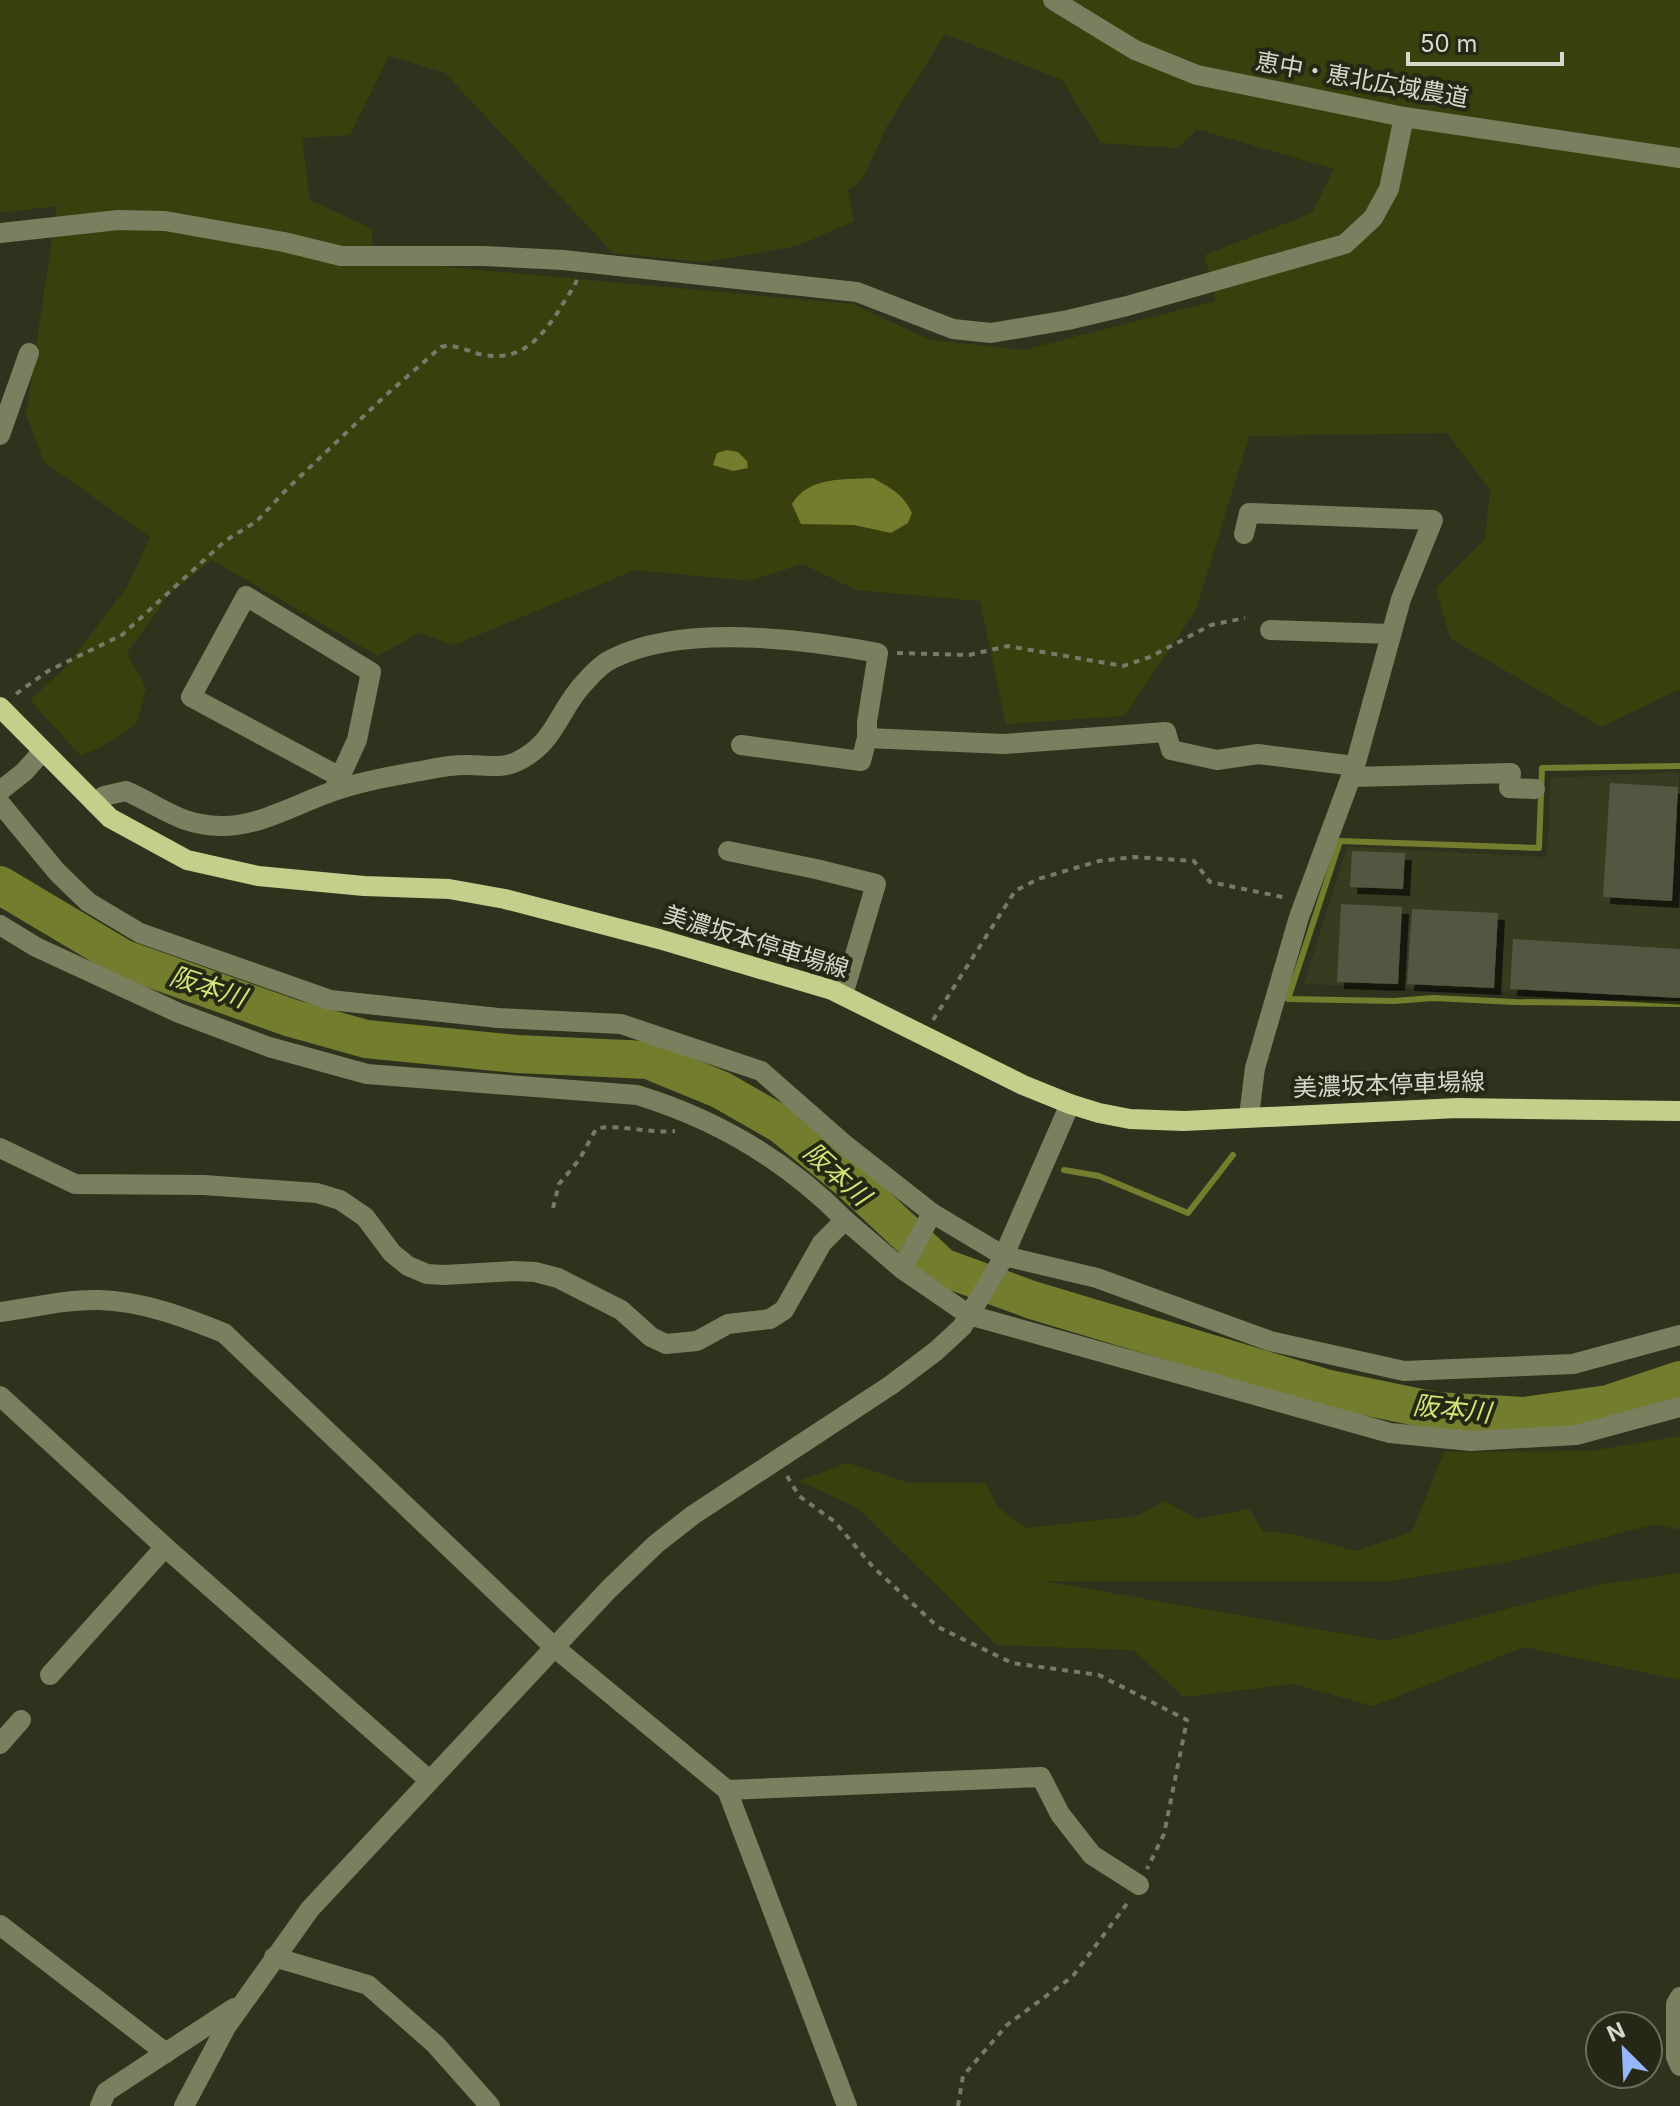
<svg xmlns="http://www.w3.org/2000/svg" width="1680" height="2106" font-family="Inter,'Noto Sans JP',sans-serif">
	<defs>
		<filter id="shadow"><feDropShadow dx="7" dy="7" stdDeviation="0" flood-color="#0009"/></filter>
	</defs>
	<rect width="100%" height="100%" fill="#2f321d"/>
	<polygon fill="#373c20" points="1679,772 1680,997 1304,984 1347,847 1547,857 1551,778"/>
	<g fill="#3a400d" fill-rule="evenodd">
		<path d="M0,0H1680V689L1601,727L1450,638L1436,588L1485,539L1490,490L1447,433L1249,436L1196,610L1124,716L1006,724L980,601L856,590L803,564L749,581L635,570L454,645L419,633L378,656L212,560L169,594L127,653L146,688L136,725L97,749L80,755L30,700L66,667L127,587L150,537L44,462L26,414L57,206L0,213ZM945,34L1062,80L1101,143L1178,148L1197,129L1334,169L1312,213L1205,255L1215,301L1024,350L930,340L853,304L370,260L373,229L310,200L302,138L350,135L389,56L445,73L613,253L705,262L797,246L854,221L848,190L862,180L887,126Z"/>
		<polygon points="1680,1436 1680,1530 1656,1524 1503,1563 1391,1581 1043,1581 1386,1641 1598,1585 1680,1573 1680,1680 1524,1647 1373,1706 1293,1684 1184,1697 1133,1650 997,1645 858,1508 799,1481 847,1463 911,1483 985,1483 999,1508 1026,1528 1137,1516 1165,1501 1197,1519 1249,1509 1263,1531 1292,1534 1356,1551 1412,1532 1444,1452 1590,1451"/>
	</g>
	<g fill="#737d2d">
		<polygon points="727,450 738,452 747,461 748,468 733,471 713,465 717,453"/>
		<path d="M873,478C891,488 903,494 912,513L908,523L891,533L854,525L801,524L792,504C809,476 843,480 873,478Z"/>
	</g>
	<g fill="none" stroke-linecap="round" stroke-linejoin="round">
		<g stroke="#737d2d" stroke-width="6">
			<polyline points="1680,766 1542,768 1539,848 1340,841 1288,999 1394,1001 1433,998 1515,1002 1680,1004"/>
			<polyline points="1064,1170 1099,1176 1188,1213 1233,1155"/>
		</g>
		<polyline stroke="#737d2d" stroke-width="38" points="0,885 124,959 291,1018 366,1039 517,1054 648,1060 721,1090 782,1125 848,1179 942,1267 1032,1300 1325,1388 1436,1411 1523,1416 1608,1404 1680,1380"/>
	</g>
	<g fill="#535741" filter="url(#shadow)">
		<polygon points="1610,783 1678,787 1672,901 1603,897"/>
		<polygon points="1352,851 1405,853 1403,889 1350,887"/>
		<polygon points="1341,904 1402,907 1398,984 1337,982"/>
		<polygon points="1412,909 1498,913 1494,988 1407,984"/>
		<polygon points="1513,939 1680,949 1680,998 1510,989"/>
	</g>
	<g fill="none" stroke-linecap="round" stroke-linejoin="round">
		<g stroke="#777a68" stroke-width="4" stroke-dasharray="6 6" stroke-linecap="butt">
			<polyline points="897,653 969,655 1008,646 1123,666 1150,657 1211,625 1245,618"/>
			<path d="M16,694L48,671L122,635L225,541L257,521L287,489L386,395L441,347C455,343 469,352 483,355C521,361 539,340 558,312C564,301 572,291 577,280"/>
			<polyline points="933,1020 1015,891 1038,879 1099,861 1134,857 1194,861 1210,882 1287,898"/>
			<path d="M553,1208L559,1184L579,1160L596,1129C612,1123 652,1134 675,1131"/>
			<polyline points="787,1476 799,1496 835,1522 873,1567 938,1627 1012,1663 1099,1675 1187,1720 1164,1834 1147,1869"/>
			<polyline points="958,2106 963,2076 1007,2025 1073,1976 1129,1901"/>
		</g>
		<g stroke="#7a7f60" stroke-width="20">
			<polyline points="1053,0 1135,50 1197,75 1404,117 1680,158"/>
			<polyline points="0,233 118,220 165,221 284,242 341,256 483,256 563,260 857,292 953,329 991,333 1068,320 1127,306 1345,244 1373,218 1389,189 1404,117"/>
			<polyline points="0,435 29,353"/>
			<polyline points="1244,534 1249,513 1433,520 1401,599 1355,766 1299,917 1255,1068 1249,1116"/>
			<polyline points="1270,630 1391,634"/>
			<polyline points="741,745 861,761 867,738"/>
			<polyline points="1351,777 1511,773 1509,788 1535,789"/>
			<polyline points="334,790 357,740 371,672 246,596 191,697 340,777"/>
			<polyline points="0,791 24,772 42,752"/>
			<polyline points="0,803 57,872 88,902 140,933 330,1000 498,1018 621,1024 761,1071 843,1143 932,1213 1004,1256 1097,1278 1270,1341 1404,1371 1573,1364 1680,1335"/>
			<path d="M95,803L104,796L126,791C162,807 179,825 221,826C258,827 296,804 331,792C361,781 394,776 426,770C439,767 454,765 468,765C484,765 501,769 516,762C557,743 558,709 586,681C593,673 604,662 614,658C684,624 803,639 878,653L867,722V738L1004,744L1166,732L1171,750L1217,760L1258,754L1355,766"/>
			<polyline points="728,851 816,869 876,884 843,995"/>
			<path d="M0,925L36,947L179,1013L269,1047L367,1074L637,1095C716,1119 787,1161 845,1220"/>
			<polyline points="0,1148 75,1184 204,1185 317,1193 340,1200 365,1217 392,1253 408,1266 427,1274 444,1275 513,1271 535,1272 558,1278 621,1310 651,1337 666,1344 697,1341 728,1324 770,1319 784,1310 822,1243 845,1220 902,1269 969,1315 1390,1433 1471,1441 1576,1435 1680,1407"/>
			<polyline points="902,1269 932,1213"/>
			<path d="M0,1312C32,1308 66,1299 99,1300C142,1301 184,1317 224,1333L554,1647L727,1790L847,2106"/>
			<polyline points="0,1396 165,1547 429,1780"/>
			<polyline points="50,1675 165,1547"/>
			<polyline points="0,1744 21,1720"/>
			<polyline points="727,1790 1041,1777 1060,1814 1092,1855 1139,1885"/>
			<polyline points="0,1925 166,2053"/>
			<polyline points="274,1957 368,1985 435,2044 490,2106"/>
			<polyline points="1680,1997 1676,2004 1676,2057 1680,2066"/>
			<polyline points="100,2106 106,2092 234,2008"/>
			<polyline points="184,2106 226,2027 310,1909 609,1589 656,1544 693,1515 891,1385 936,1351 962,1327 1001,1262 1070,1104"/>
		</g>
		<polyline stroke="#c4cf8c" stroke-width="20" points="0,707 110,818 187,860 258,876 364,886 449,889 505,899 659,939 832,990 1023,1085 1070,1104 1099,1113 1130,1119 1184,1121 1458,1108 1680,1111"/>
	</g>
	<g text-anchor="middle" stroke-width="8" stroke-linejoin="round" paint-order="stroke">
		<g font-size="24" fill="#d5d8cb" stroke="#252814">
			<text transform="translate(1362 80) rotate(10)" y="8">恵中・恵北広域農道</text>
			<text transform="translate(756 942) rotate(17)" y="8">美濃坂本停車場線</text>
			<text transform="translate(1389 1085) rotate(-2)" y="8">美濃坂本停車場線</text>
		</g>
		<g font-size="26" font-style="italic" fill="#d3e477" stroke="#252814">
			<text transform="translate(208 987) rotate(18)" y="9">阪本川</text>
			<text transform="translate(837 1174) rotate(42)" y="9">阪本川</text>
			<text transform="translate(1452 1409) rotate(6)" y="9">阪本川</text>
		</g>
	</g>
	<g transform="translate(1624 2050) rotate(336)"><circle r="38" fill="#252814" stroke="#6b6e5d" stroke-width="2"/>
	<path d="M0-6L14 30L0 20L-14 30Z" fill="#97b6fd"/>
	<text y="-12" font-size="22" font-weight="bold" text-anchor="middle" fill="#d5d8cb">N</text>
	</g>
	<path d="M1408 52v12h154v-12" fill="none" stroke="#d5d8cb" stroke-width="4"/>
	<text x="1420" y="52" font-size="24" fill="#d5d8cb" stroke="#252814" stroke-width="6" paint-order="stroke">50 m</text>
</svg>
